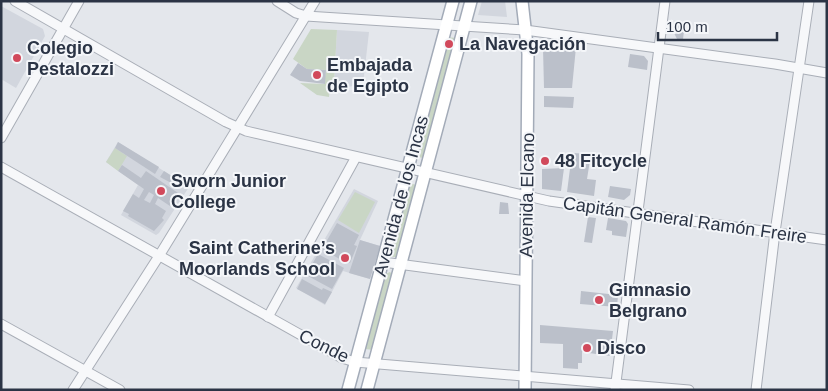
<svg xmlns="http://www.w3.org/2000/svg" width="828" height="391" font-family="Helvetica,sans-serif">
	<rect width="100%" height="100%" fill="#e4e7ec"/>
	<g fill="#d2d6de">
		<polygon points="482,1 505,1 507,17 478,15"/>
		<polygon points="1,6 43,29 45,36 16,88 1,79"/>
		<polygon points="337,30 369,32 363,84 338,89 341,83 334,83"/>
		<polygon points="118,142 189,187 159,233 156,235 121,215 138,185 106,162"/>
		<polygon points="354,189 378,201 360,240 380,246 370,279 343,271 325,305 296,288"/>
	</g>
	<g fill="#c9d6c5">
		<polygon points="311,29 337,30 334,83 330,88 329,97 317,95 300,83 324,84 326,70 307,69 293,59"/>
		<polygon points="447,37 456,38 424,156 421,158 416,153"/>
		<polygon points="115,148 127,156 118,171 106,162"/>
		<polygon points="410,183 416,185 401,251 397,257 392,257 391,253 407,186"/>
		<polygon points="355,192 375,202 359,233 338,220"/>
		<polygon points="390,272 394,276 374,350 365,349 385,274"/>
	</g>
	<g fill="#bbc0ca" fill-rule="evenodd">
		<polygon points="675,22 685,23 683,39 677,39 674,33"/>
		<polygon points="548,42 576,47 572,88 544,88 543,48"/>
		<polygon points="630,54 644,56 648,61 647,70 628,67"/>
		<polygon points="298,63 307,69 326,70 325,84 300,81 290,75"/>
		<polygon points="544,96 574,97 573,108 544,107"/>
		<polygon points="118,142 159,167 155,174 115,148"/>
		<polygon points="572,153 591,154 587,179 596,180 594,196 567,192"/>
		<path d="M122,165L141,178L146,171L178,193L170,206L158,198L155,204L166,211L162,218L164,220L154,231L128,216L129,214L123,211L133,194L139,198L144,189L118,171ZM149,192L154,195L150,203L144,200Z"/>
		<polygon points="564,168 561,191 542,189 542,169"/>
		<polygon points="164,171 178,180 175,185 160,177"/>
		<polygon points="610,186 631,189 630,195 624,200 608,197"/>
		<polygon points="500,202 508,203 509,214 499,214"/>
		<polygon points="588,217 596,218 592,243 584,242"/>
		<polygon points="608,218 626,221 628,224 626,237 612,235 612,231 606,230"/>
		<polygon points="337,223 359,235 354,245 357,246 350,263 343,261 322,249"/>
		<polygon points="360,240 380,246 370,279 349,273"/>
		<polygon points="318,254 344,268 332,289 306,275"/>
		<polygon points="302,279 322,290 323,288 332,292 325,304 297,289"/>
		<polygon points="581,291 618,295 617,307 580,304"/>
		<polygon points="540,325 613,331 610,356 582,352 582,363 578,363 578,369 563,368 563,344 540,343"/>
	</g>
	<g fill="none" stroke-linecap="round" stroke-linejoin="round">
		<g stroke="#a9aeb7" stroke-width="11">
			<g id="minor">
				<polyline points="15,1 226,122 246,131 549,201 827,240"/>
				<polyline points="277,1 296,13 306,16 525,30 775,64 827,73"/>
				<polyline points="1,138 79,1"/>
				<polyline points="1,167 342,358 355,362 689,390"/>
				<polyline points="383,262 526,281"/>
				<polyline points="268,317 356,157"/>
				<polyline points="1,324 120,390"/>
				<polyline points="73,390 159,256 315,1"/>
				<polyline points="615,390 665,1"/>
				<polyline points="756,390 775,232 809,1"/>
			</g>
		</g>
		<g stroke="#a3abb8" stroke-width="14">
			<g id="major">
				<polyline points="522,1 528,54 525,390"/>
				<polyline points="348,390 453,1"/>
				<polyline points="367,390 471,1"/>
			</g>
		</g>
		<use href="#minor" stroke="#f7f8fa" stroke-width="9"/>
		<use href="#major" stroke="#fff" stroke-width="11"/>
	</g>
	<g fill="#d1495b" stroke="#f4f6f9" stroke-width="2">
		<circle cx="449" cy="44" r="5"/>
		<circle cx="17" cy="58" r="5"/>
		<circle cx="317" cy="75" r="5"/>
		<circle cx="545" cy="161" r="5"/>
		<circle cx="161" cy="191" r="5"/>
		<circle cx="345" cy="258" r="5"/>
		<circle cx="599" cy="300" r="5"/>
		<circle cx="587" cy="348" r="5"/>
	</g>
	<g text-anchor="middle" stroke-width="4" stroke-linejoin="round" paint-order="stroke">
		<g font-size="18" font-weight="bold" fill="#2b3445" stroke="#f4f6f9" text-anchor="start">
			<text x="459" y="50">La Navegación</text>
			<text x="27" y="54">Colegio<tspan x="27" dy="21">Pestalozzi</tspan></text>
			<text x="327" y="71">Embajada<tspan x="327" dy="21">de Egipto</tspan></text>
			<text x="555" y="167">48 Fitcycle</text>
			<text x="171" y="187">Sworn Junior<tspan x="171" dy="21">College</tspan></text>
			<text x="335" y="254" text-anchor="end">Saint Catherine’s<tspan x="335" dy="21">Moorlands School</tspan></text>
			<text x="609" y="296">Gimnasio<tspan x="609" dy="21">Belgrano</tspan></text>
			<text x="597" y="354">Disco</text>
		</g>
		<g font-size="18" fill="#2b3445" stroke="#f4f6f9">
			<text transform="translate(527 195) rotate(-89)" y="6">Avenida Elcano</text>
			<text transform="translate(401 196) rotate(-75)" y="6">Avenida de los Incas</text>
			<text transform="translate(685 220) rotate(8)" y="6">Capitán General Ramón Freire</text>
			<text transform="translate(324 346) rotate(26)" y="6">Conde</text>
		</g>
	</g>
	<rect width="828" height="391" fill="none" stroke="#2b3445" stroke-width="5"/>
	<path d="M658 32v8h119v-8" fill="none" stroke="#2b3445" stroke-width="2.5"/>
	<text x="666" y="32" font-size="15" fill="#2b3445" stroke="#f4f6f9" stroke-width="4" paint-order="stroke">100 m</text>
</svg>
